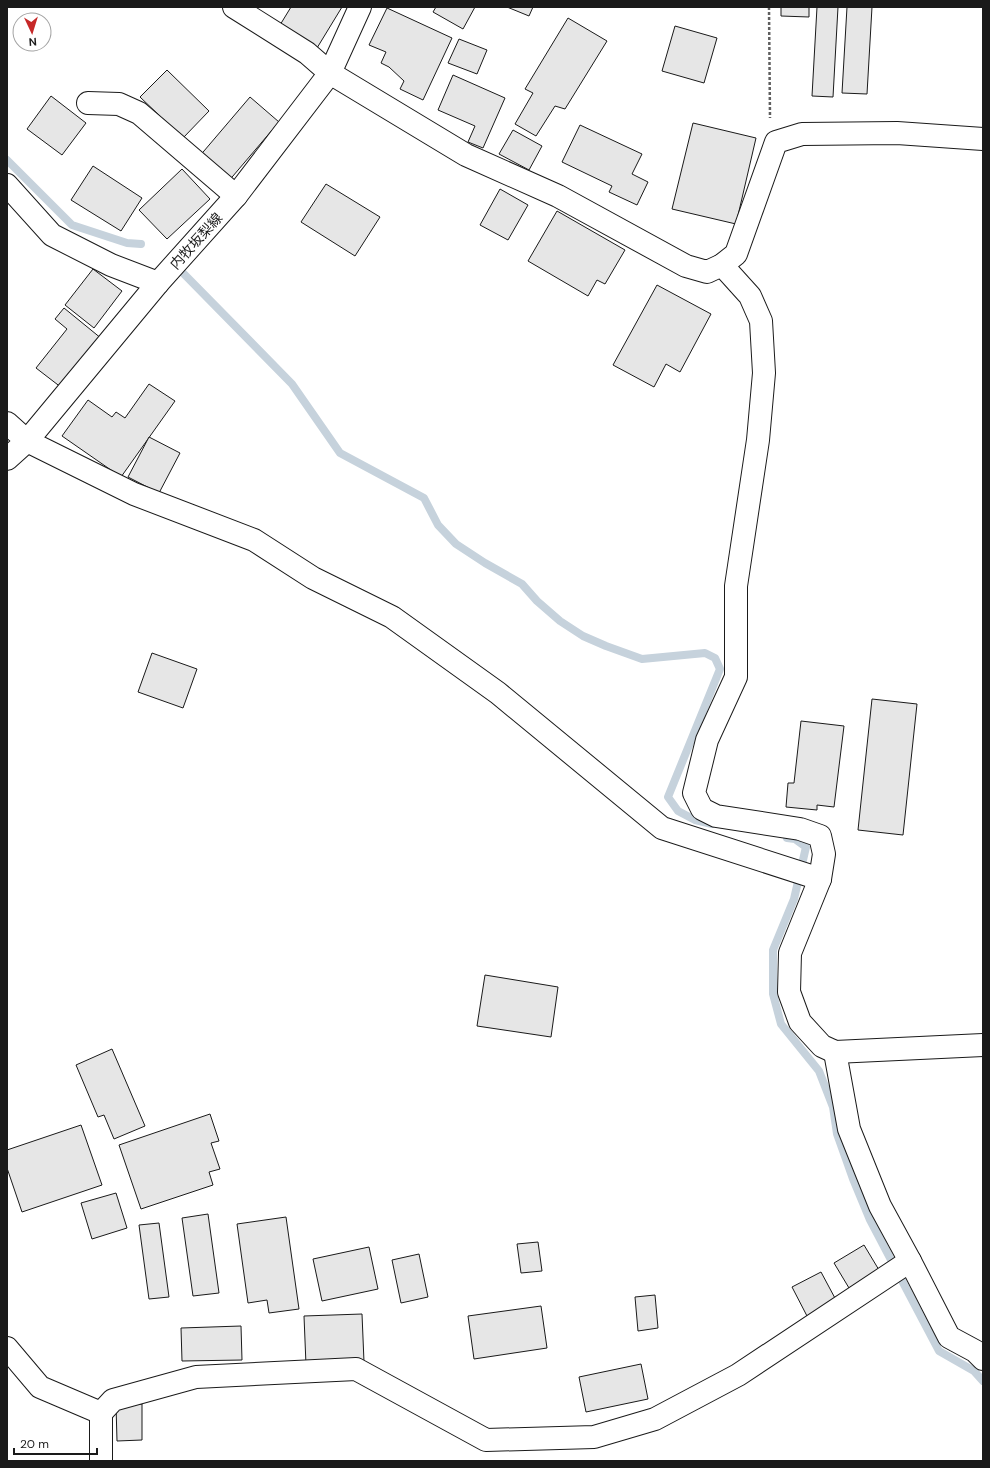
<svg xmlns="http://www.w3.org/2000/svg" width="990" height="1468" font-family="'DM Sans','Noto Sans JP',sans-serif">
	<rect width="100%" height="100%" fill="#fff"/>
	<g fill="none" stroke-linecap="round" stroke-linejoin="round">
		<g stroke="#c6d2dc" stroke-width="8">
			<polyline points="7,160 72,225 127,243 141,244"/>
			<polyline points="184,274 292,384 340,453 424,498 438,525 456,544 485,563 522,584 537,601 560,621 583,636 606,646 642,659 705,653 715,658 720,669 668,797 678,811 695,820 712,824"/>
			<polyline points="787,838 795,839 806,847 794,899 773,950 773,994 781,1024 819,1071 833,1107 837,1134 853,1179 870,1220 939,1351 974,1371 983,1381"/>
		</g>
	</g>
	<g fill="#e6e6e6" stroke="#1a1a1a">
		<polygon points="291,7 342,7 317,48 280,25"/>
		<polygon points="436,7 475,7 463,29 433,12"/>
		<polygon points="507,7 533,7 529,16"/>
		<polygon points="781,7 809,7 809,17 781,16"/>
		<polygon points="817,7 838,7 833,97 812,96"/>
		<polygon points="847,7 872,7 867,94 842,93"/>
		<polygon points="387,8 452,38 423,100 400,89 404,81 389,67 381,63 386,52 369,45"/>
		<polygon points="568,18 607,41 565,109 555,106 536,136 515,124 533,93 525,89"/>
		<polygon points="675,26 717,38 704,83 662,71"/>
		<polygon points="459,39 487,50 477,74 448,63"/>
		<polygon points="167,70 209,111 183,138 140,97"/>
		<polygon points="453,75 505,98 483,148 468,142 475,126 438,110"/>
		<polygon points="51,96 86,123 62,155 27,129"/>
		<polygon points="250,97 279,122 227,183 198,158"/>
		<polygon points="693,123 756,138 736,224 672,209"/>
		<polygon points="580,125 642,154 632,174 648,182 637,205 609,192 612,186 562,162"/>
		<polygon points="513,130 542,146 529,170 499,154"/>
		<polygon points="93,166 142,198 121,231 71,200"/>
		<polygon points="182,169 210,199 167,239 139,210"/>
		<polygon points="326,184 380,217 355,256 301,222"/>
		<polygon points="500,189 528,205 508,240 480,225"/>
		<polygon points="557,211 625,250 605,284 597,280 588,296 528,261"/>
		<polygon points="93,269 122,291 94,328 65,305"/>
		<polygon points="657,285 711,314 680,372 666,364 654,387 613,365"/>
		<polygon points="64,308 102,339 62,388 36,368 67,329 55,319"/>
		<polygon points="149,384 175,401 121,477 62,436 88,400 112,417 116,412 125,418"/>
		<polygon points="149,437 180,453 159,493 128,477"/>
		<polygon points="152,653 197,669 183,708 138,692"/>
		<polygon points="872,699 917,704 903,835 858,830"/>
		<polygon points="801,721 844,726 834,807 817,805 817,810 786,807 788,783 794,783"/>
		<polygon points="485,975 558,987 551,1037 477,1026"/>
		<polygon points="112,1049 145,1126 114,1139 104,1115 98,1117 76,1065"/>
		<polygon points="210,1114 219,1141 211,1143 220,1169 209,1172 213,1185 141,1209 119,1145"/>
		<polygon points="81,1125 102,1185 22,1212 7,1168 7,1150"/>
		<polygon points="116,1193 127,1228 92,1239 81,1203"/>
		<polygon points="208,1214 219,1293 193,1296 182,1218"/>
		<polygon points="286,1217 299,1309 269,1313 267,1300 248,1303 237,1224"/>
		<polygon points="159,1223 169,1297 149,1299 139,1225"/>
		<polygon points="538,1242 542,1271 521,1273 517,1244"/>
		<polygon points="864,1245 879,1270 849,1288 834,1263"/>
		<polygon points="369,1247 378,1289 322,1301 313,1259"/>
		<polygon points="419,1254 428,1297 401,1303 392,1260"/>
		<polygon points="821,1272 836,1300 807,1316 792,1287"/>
		<polygon points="655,1295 658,1328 638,1331 635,1297"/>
		<polygon points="541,1306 547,1348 474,1359 468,1316"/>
		<polygon points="362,1314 364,1362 306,1365 304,1316"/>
		<polygon points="241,1326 242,1360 182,1361 181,1328"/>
		<polygon points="641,1364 648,1399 586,1412 579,1377"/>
		<polygon points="142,1404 142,1440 117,1441 116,1405"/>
	</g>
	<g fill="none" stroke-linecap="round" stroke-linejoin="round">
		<g stroke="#1a1a1a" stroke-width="24">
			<g id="minor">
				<polyline points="234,7 307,53 330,73 466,155 558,196 686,266 707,272 722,265 736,254 776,142 802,134 897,133 983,139"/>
				<polyline points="88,103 119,104 139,113 236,196"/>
				<polyline points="7,185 52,235 111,265 158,283"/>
				<polyline points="722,265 750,296 761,321 764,373 758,440 736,586 736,677 707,740 694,793 702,809 716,816 800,829 820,836 824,854 820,879 790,953 789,992 800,1022 822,1046 835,1052 983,1045"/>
				<polyline points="7,423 27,441 134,494 254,540 313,578 392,617 498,693 662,828 820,879"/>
				<polyline points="835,1052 849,1129 880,1206 910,1261 949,1337 975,1351 983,1359"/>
				<polyline points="7,1348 40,1387 101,1413"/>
				<polyline points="101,1461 101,1413 113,1400 196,1377 356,1369 486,1440 594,1437 655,1419 738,1375 910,1261"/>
			</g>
		</g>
		<g stroke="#1a1a1a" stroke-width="24">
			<polyline id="major" points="7,459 27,441 158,283 236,196 330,73 360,7"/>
		</g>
		<polyline stroke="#5f5f5f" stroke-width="2.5" stroke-dasharray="3 2" stroke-linecap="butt" points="769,7 770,118"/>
		<use href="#minor" stroke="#fff" stroke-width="22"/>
		<use href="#major" stroke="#fff" stroke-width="22"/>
	</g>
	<g text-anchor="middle" stroke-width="3" stroke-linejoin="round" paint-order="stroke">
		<g font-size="14" fill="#1a1a1a" stroke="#fff">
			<text transform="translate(196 241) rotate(-48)" y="5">内牧坂梨線</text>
		</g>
	</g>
	<rect width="990" height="1468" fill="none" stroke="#1a1a1a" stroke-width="16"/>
	<g transform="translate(32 32) rotate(176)"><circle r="19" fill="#ffffff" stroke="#a3a3a3"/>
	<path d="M0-3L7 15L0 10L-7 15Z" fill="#c62828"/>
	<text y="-6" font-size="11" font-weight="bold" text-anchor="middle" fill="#1a1a1a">N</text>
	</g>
	<path d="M14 1448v6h83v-6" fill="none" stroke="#1a1a1a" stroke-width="2"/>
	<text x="20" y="1448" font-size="12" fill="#1a1a1a" stroke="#ffffff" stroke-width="3" paint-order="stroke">20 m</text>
</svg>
